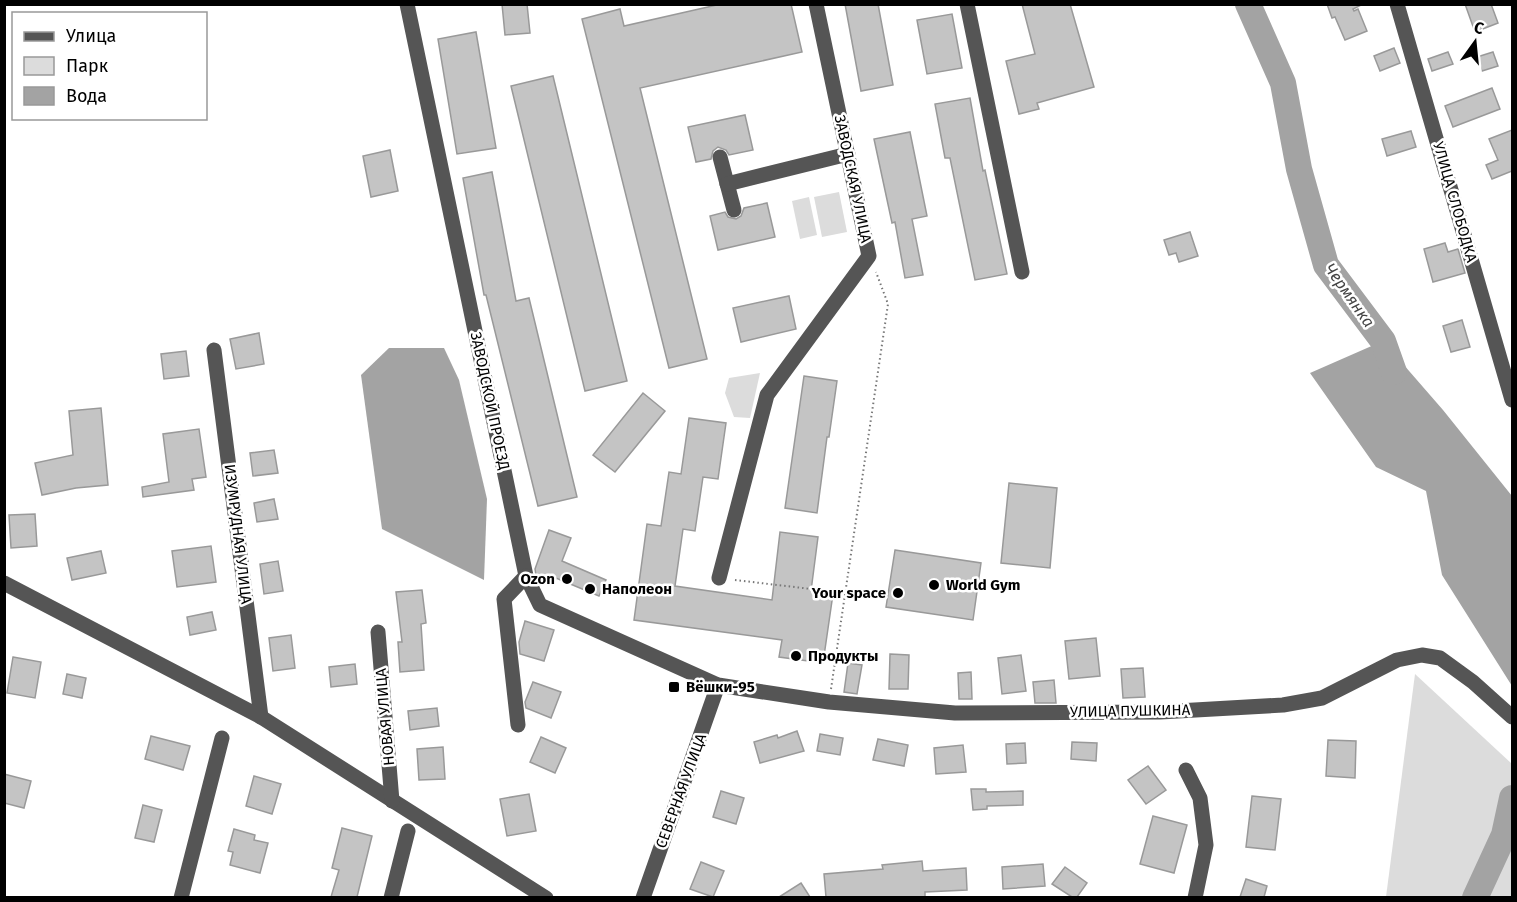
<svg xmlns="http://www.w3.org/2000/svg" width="1517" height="902" font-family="'Fira Sans',sans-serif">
	<rect width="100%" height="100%" fill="#fff"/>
	<g fill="#dcdcdc">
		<polygon points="839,192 847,232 822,237 814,197"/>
		<polygon points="809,197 817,235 800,239 792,201"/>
		<polygon points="760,373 750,418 734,417 725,393 729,378"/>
		<polygon points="1415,674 1512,764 1512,897 1386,897"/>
	</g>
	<g fill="#a3a3a3">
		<polygon points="1383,341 1443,410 1512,496 1512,686 1442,575 1426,491 1376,467 1310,373"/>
		<polygon points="389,348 444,348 459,380 487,499 484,580 382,529 361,375"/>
	</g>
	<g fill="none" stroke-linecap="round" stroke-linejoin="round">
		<g stroke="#a3a3a3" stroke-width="26">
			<polyline points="1248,4 1283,83 1299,169 1326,265 1383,341 1394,372"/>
			<polyline points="1475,898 1504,835 1512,798"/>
		</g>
	</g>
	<g fill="#c4c4c4" stroke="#999" stroke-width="1.5">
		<polygon points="502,4 527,4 530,33 505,35"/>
		<polygon points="721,4 791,4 802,52 640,88 707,359 669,368 582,19 620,9 624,26"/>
		<polygon points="845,4 878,4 893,85 861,91"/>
		<polygon points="1022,4 1070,4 1094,87 1037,103 1039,109 1019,114 1006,61 1035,54"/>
		<polygon points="1327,4 1363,4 1353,9 1354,11 1358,9 1367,31 1345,40 1335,17 1332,18"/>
		<polygon points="1465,4 1491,4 1498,23 1475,32"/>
		<polygon points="952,14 962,68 927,74 917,20"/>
		<polygon points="476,32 496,148 457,154 438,39"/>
		<polygon points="1394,48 1400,63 1380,71 1374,56"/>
		<polygon points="1448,52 1453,64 1432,71 1428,59"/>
		<polygon points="1493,52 1498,66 1482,71 1477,57"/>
		<polygon points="553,76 627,381 585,391 511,86"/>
		<polygon points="1492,88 1500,109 1453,127 1445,106"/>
		<polygon points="970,98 983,171 985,170 1007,274 975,280 950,158 945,158 935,104"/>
		<polygon points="745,115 753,150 729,155 726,150 718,147 713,151 711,159 696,162 688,127"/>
		<polygon points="1512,130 1512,171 1492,179 1486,165 1498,160 1489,139"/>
		<polygon points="1411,131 1416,147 1387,156 1382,139"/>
		<polygon points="910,132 927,216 912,219 923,275 905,278 895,222 892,223 874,139"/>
		<polygon points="390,150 398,191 371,197 363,156"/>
		<polygon points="492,172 516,301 529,298 577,497 538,506 486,295 484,295 463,178"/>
		<polygon points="767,203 775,237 718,250 710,216 725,212 728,217 736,219 741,216 744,208"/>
		<polygon points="1190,232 1198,256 1179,262 1176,253 1169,255 1164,240"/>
		<polygon points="1445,243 1448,252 1458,249 1465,273 1433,282 1424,249"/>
		<polygon points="789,296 796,329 741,342 733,308"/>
		<polygon points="1462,320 1470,347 1451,352 1443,326"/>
		<polygon points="259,333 264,364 236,369 230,339"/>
		<polygon points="186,351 189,376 164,379 161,354"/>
		<polygon points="804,376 837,381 829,437 827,437 817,513 785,508"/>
		<polygon points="643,393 665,411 615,472 593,455"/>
		<polygon points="101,408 108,485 76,488 42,495 35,463 73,455 69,411"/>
		<polygon points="689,418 726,423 718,479 703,477 695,531 683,529 675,586 772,600 780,532 818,537 811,591 833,594 823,663 779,657 782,640 634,620 647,524 661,526 669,472 681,474"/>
		<polygon points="199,429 206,477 192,479 194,490 143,497 142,487 169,482 163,434"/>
		<polygon points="274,450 278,473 253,476 250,453"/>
		<polygon points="1009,483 1057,488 1050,568 1001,563"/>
		<polygon points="274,499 278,519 257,522 254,503"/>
		<polygon points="35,514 37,546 11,548 9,515"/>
		<polygon points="549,530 571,538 562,561 606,580 599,596 556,578 555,581 536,575 535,569"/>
		<polygon points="211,546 216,582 177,587 172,551"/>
		<polygon points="895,550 981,563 973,620 886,607"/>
		<polygon points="101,551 106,573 72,580 67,558"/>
		<polygon points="278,561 283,591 264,594 260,564"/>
		<polygon points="422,590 426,623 421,624 424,670 400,672 398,642 402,642 396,592"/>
		<polygon points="212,612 216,630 190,635 187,617"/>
		<polygon points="525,621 554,630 544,661 520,654 519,642"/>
		<polygon points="291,635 295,668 273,671 269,638"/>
		<polygon points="1096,638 1100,676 1069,679 1065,641"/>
		<polygon points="890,654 909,655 908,689 889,689"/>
		<polygon points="1021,655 1026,691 1002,694 998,658"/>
		<polygon points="13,657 41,662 35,698 7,693"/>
		<polygon points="848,663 862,665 857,694 844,692"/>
		<polygon points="355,664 357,684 331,687 329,667"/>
		<polygon points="1143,668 1145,697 1123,698 1121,669"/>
		<polygon points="971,672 972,699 959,699 958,673"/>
		<polygon points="67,674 86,678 82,698 63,694"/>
		<polygon points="1054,680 1056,703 1035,703 1033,682"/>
		<polygon points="533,682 561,692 551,718 526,708 525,702"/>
		<polygon points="437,708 439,726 410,730 408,711"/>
		<polygon points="797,731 804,751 760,763 754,742 777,735 778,738"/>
		<polygon points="820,734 843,738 840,755 817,751"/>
		<polygon points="151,736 190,746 183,770 145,759"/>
		<polygon points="541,737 566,748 555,773 530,762"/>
		<polygon points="878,739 908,745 904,766 873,760"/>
		<polygon points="1328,740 1356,741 1355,778 1326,776"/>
		<polygon points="1072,742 1097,743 1096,761 1071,759"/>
		<polygon points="1025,743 1026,763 1007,764 1006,744"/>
		<polygon points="963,745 966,772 936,774 934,748"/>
		<polygon points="443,747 445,779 419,780 417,749"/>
		<polygon points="1148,766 1166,790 1146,804 1128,780"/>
		<polygon points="4,774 31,781 24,808 4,803"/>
		<polygon points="254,776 281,784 272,814 246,806"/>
		<polygon points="971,789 986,789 986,792 1023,791 1023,805 987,806 987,809 973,810"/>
		<polygon points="721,791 744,798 736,824 713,817"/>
		<polygon points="529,794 536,831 507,836 500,799"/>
		<polygon points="1252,796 1281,799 1275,850 1246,847"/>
		<polygon points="143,805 162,810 154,842 135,838"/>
		<polygon points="1153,816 1187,825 1174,873 1140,864"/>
		<polygon points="342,828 372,836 357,897 331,897 339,870 332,868"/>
		<polygon points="234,829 255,835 254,840 268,843 260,873 230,865 233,852 228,851"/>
		<polygon points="922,861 923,871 966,868 967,890 925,892 925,897 826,897 824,874 883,869 882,865"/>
		<polygon points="701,862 724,871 713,897 690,889"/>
		<polygon points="1043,864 1045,886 1003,889 1002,867"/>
		<polygon points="1065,867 1087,883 1077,897 1072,897 1052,884"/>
		<polygon points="1246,879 1267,886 1264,897 1240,897"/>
		<polygon points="801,883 810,897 779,897"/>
	</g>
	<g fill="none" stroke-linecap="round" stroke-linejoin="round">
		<g stroke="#777" stroke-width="2" stroke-dasharray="1.5 3" stroke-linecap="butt">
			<polyline points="735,580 845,593"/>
			<polyline points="831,689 888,304 876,272"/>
		</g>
		<g stroke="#555" stroke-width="15">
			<polyline points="407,4 526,576 540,605 718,685 829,702 955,713 1160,712 1283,705 1322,698 1397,660 1422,655 1440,658 1473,682 1512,717"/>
			<polyline points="967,4 1022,272"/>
			<polyline points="1397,4 1512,400"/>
			<polyline points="720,157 734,210"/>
			<polyline points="727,184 848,154"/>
			<polyline points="214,350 261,717"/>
			<polyline points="719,578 767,395 869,256 816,4"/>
			<polyline points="4,583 261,717 546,898"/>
			<polyline points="378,632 392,801"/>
			<polyline points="518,725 504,599 526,576"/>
			<polyline points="1186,770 1200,798 1206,845 1195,898"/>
			<polyline points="181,898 222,738"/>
			<polyline points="391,898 408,831"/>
			<polyline points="643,898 718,685"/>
		</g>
	</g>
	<g fill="#000" stroke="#fff" stroke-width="2">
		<circle cx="567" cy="579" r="6"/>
		<circle cx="934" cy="585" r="6"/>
		<circle cx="590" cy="589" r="6"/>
		<circle cx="898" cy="593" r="6"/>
		<circle cx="796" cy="656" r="6"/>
		<rect x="668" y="681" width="12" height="12" rx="3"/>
	</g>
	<g text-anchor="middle" stroke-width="5" stroke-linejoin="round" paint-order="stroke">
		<g font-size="15" fill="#000" stroke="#fff">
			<text transform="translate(853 179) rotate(78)" y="5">ЗАВОДСКАЯ УЛИЦА</text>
			<text transform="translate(1455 202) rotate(74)" y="5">УЛИЦА СЛОБОДКА</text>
			<text transform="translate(490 401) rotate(78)" y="5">ЗАВОДСКОЙ ПРОЕЗД</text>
			<text transform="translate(238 534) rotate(83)" y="5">ИЗУМРУДНАЯ УЛИЦА</text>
			<text transform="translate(1130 711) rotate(-1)" y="5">УЛИЦА ПУШКИНА</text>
			<text transform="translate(385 717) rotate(-95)" y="5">НОВАЯ УЛИЦА</text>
			<text transform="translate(681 791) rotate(-70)" y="5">СЕВЕРНАЯ УЛИЦА</text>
		</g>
		<g font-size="15" font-weight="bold" fill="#000" stroke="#fff" text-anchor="start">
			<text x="555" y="584" text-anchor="end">Ozon</text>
			<text x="946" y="590">World Gym</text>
			<text x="602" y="594">Наполеон</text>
			<text x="886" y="598" text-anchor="end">Your space</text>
			<text x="808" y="661">Продукты</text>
			<text x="686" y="692">Вёшки-95</text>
		</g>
		<g font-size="16" font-style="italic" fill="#444" stroke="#fff">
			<text transform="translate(1350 295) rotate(55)" y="6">Чермянка</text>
		</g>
	</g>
	<rect width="1517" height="902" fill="none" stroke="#000000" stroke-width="12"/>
	<rect x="12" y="12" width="195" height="108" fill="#ffffff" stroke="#999999" stroke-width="1.5"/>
	<rect x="24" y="32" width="30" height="9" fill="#555555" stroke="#999999" stroke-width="1.5"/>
	<text x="66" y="42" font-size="18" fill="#000000">Улица</text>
	<rect x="24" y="57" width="30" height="18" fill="#dcdcdc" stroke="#999999" stroke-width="1.5"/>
	<text x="66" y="72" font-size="18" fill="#000000">Парк</text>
	<rect x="24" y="87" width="30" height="18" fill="#a3a3a3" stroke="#999999" stroke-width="1.5"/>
	<text x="66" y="102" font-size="18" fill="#000000">Вода</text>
	<g transform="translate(1475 42) rotate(15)" stroke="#ffffff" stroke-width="4.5" paint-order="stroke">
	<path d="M0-4.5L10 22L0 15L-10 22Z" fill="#000000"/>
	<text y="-9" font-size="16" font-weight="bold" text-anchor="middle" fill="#000000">С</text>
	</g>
</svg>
